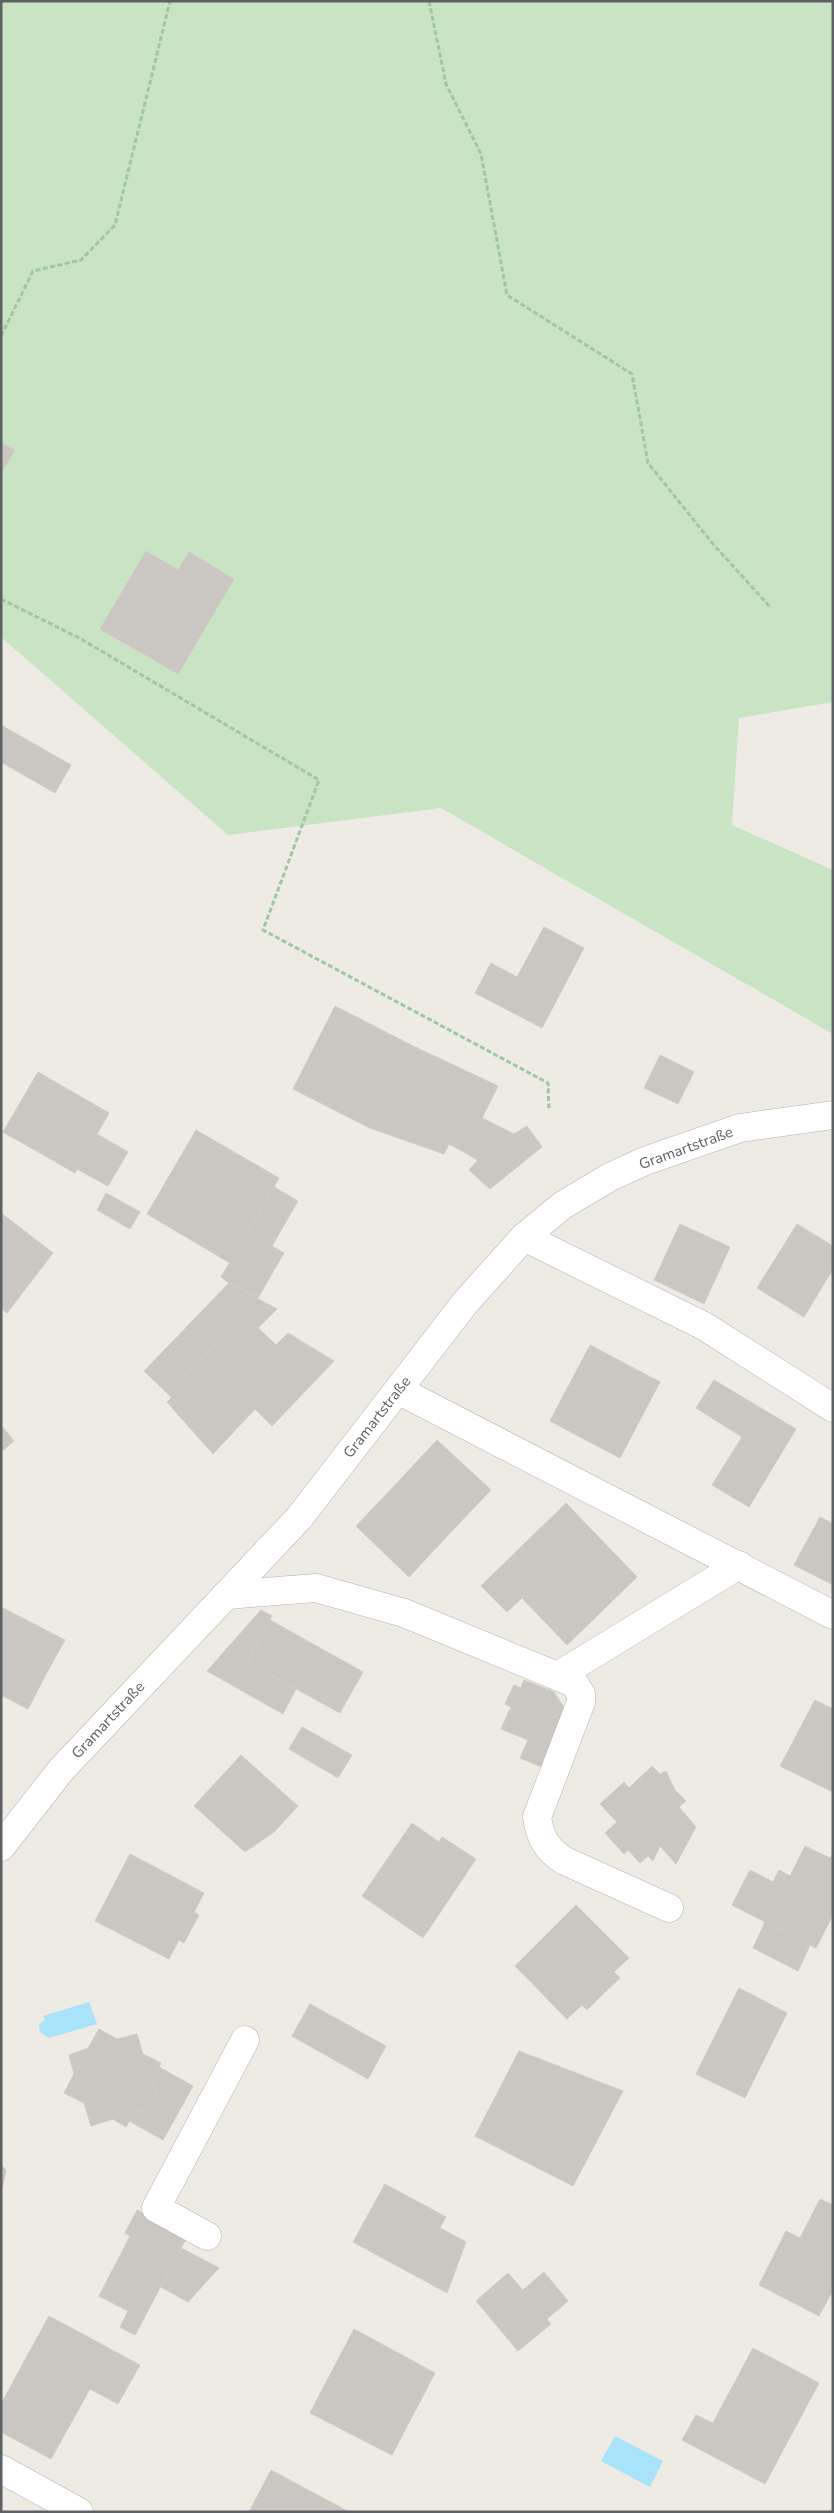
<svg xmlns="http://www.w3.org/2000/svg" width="834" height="2513" font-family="'Nunito Sans',sans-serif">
	<rect width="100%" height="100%" fill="#eeebe5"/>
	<polygon fill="#c8e4c3" points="1,1 833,1 833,702 739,718 732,825 833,870 833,1034 441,808 228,835 1,637"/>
	<g fill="#a9e3fa">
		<polygon points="89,2002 97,2024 49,2038 40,2032 39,2025 45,2019 43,2016"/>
		<polygon points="615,2436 663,2461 650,2487 601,2461"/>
	</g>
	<g fill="#cac6c2" stroke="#d2cbc3">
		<polygon points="1,443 15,450 1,473"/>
		<polygon points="146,551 178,570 189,552 234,579 178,674 100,629"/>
		<polygon points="1,725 71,765 55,793 1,762"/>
		<polygon points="544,927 584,948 542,1028 475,993 491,963 517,977"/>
		<polygon points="335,1006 413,1046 370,1128 293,1089"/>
		<polygon points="413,1046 498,1086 482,1118 514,1134 527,1126 542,1147 490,1189 469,1170 478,1160 449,1144 444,1154 370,1128"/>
		<polygon points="660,1055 694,1072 678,1104 644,1088"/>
		<polygon points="38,1072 109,1113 75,1173 3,1132"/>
		<polygon points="196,1130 279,1178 230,1263 147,1214"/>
		<polygon points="97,1134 128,1152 108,1186 77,1169"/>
		<polygon points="274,1187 298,1201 272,1246 248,1232"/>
		<polygon points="106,1193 140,1212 130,1229 97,1210"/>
		<polygon points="1,1213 53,1253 7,1313 1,1308"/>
		<polygon points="680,1224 730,1247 704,1304 654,1280"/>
		<polygon points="797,1224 833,1246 833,1269 804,1317 757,1288"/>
		<polygon points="248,1232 284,1253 258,1298 229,1283 221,1277"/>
		<polygon points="229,1283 277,1309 258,1328 244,1314 172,1389 176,1393 171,1397 144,1371"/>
		<polygon points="244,1314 276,1345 288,1333 334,1361 272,1426 255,1409 213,1454 167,1402 176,1393 172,1389"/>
		<polygon points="590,1345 660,1382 620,1458 550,1421"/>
		<polygon points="714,1380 796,1429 749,1507 712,1485 742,1437 696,1408"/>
		<polygon points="1,1425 14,1441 1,1452"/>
		<polygon points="437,1440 491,1490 450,1533 397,1483"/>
		<polygon points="397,1483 450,1533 409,1577 356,1526"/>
		<polygon points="566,1503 637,1577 567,1645 522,1598 507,1612 481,1586"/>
		<polygon points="820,1517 833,1524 833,1585 794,1565"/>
		<polygon points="1,1607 65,1640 45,1676 1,1653"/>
		<polygon points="261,1610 272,1616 247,1662 296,1689 283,1714 207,1671"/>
		<polygon points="270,1620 363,1672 340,1713 247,1662"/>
		<polygon points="1,1653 45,1676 28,1709 1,1695"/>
		<polygon points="524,1680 554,1692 563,1706 564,1714 544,1768 520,1758 528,1740 501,1729 511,1707 505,1704 514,1685 521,1688"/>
		<polygon points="815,1700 833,1709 833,1792 780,1766"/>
		<polygon points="302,1727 352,1755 338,1778 289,1749"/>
		<polygon points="241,1755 298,1806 274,1832 245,1852 194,1806"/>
		<polygon points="652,1766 660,1774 666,1771 675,1790 686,1801 679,1807 696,1827 676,1864 660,1846 653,1861 648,1856 640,1863 628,1850 624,1854 605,1833 617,1822 600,1804 624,1782 629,1788"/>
		<polygon points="412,1823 439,1842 442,1837 476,1859 423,1938 362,1896"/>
		<polygon points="805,1846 830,1858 833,1854 833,1915 816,1948 732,1905 750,1870 773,1882 779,1870 790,1876"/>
		<polygon points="130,1854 204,1893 194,1912 199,1915 184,1943 179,1940 169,1959 95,1921"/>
		<polygon points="576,1905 629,1958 614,1972 620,1978 603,1994 545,1936"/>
		<polygon points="765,1922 810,1945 798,1971 753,1948"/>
		<polygon points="545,1936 603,1994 587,2010 582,2005 567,2019 515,1966"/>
		<polygon points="739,1988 787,2013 745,2098 696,2074"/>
		<polygon points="310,2004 386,2046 368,2079 292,2036"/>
		<polygon points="99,2029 117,2039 137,2034 143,2054 161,2063 152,2080 159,2105 134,2113 126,2127 113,2119 91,2126 84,2103 64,2093 74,2074 69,2055 88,2048"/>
		<polygon points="519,2051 623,2091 573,2186 475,2136"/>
		<polygon points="159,2067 193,2086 163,2140 129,2121 134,2113 159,2105 152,2080"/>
		<polygon points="1,2165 6,2170 1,2195"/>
		<polygon points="385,2184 446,2217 414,2275 353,2242"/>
		<polygon points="820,2199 833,2205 833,2290 819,2316 759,2285 786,2231 800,2238"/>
		<polygon points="137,2210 187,2237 135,2335 120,2327 128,2311 99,2296 130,2236 125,2233"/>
		<polygon points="440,2228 466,2242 447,2293 414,2275"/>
		<polygon points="181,2248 219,2268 188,2302 161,2287"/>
		<polygon points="544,2272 568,2301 547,2319 551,2324 518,2351 476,2301 508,2273 523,2290"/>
		<polygon points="49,2316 140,2365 118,2404 90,2389 51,2459 1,2432 1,2404"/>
		<polygon points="354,2329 435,2373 392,2455 310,2413"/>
		<polygon points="753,2348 819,2383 765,2484 682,2440 696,2415 713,2423"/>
		<polygon points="271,2470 349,2512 249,2512"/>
	</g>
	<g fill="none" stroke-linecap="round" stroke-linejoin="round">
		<g stroke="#b0b3b6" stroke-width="29">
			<g id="minor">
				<polyline points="524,1237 704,1326 833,1408"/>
				<polyline points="398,1390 833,1615"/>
				<path d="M226,1595L316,1588L404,1613L574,1683L581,1694V1702L537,1817C540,1838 547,1850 565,1861L669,1908"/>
				<polyline points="559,1675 739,1565"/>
				<polyline points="1,1847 61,1770 299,1518 465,1303 524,1237 563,1205 610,1177 645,1161 740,1128 833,1115"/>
				<polyline points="207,2236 156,2208 245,2040"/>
				<polyline points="1,2469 79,2512"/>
			</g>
		</g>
		<g stroke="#9ec7a2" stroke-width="3" stroke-dasharray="5 2.5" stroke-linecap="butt">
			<polyline points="429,1 446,84 481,154 507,295 632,374 648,463 713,544 771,608"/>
			<polyline points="1,336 33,271 81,260 115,225 170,1"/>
			<polyline points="1,599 81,639 319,780 263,930 548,1083 549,1111"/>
		</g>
		<use href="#minor" stroke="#fff" stroke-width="28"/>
	</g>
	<g text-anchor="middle" stroke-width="4.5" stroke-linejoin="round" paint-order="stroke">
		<g font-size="15" fill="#5c6164" stroke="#fff">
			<text transform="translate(686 1148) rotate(-20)" y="5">Gramartstraße</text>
			<text transform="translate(377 1417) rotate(-52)" y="5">Gramartstraße</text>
			<text transform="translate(108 1720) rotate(-47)" y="5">Gramartstraße</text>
		</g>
	</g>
	<rect width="834" height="2513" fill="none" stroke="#5c6164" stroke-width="5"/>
</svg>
